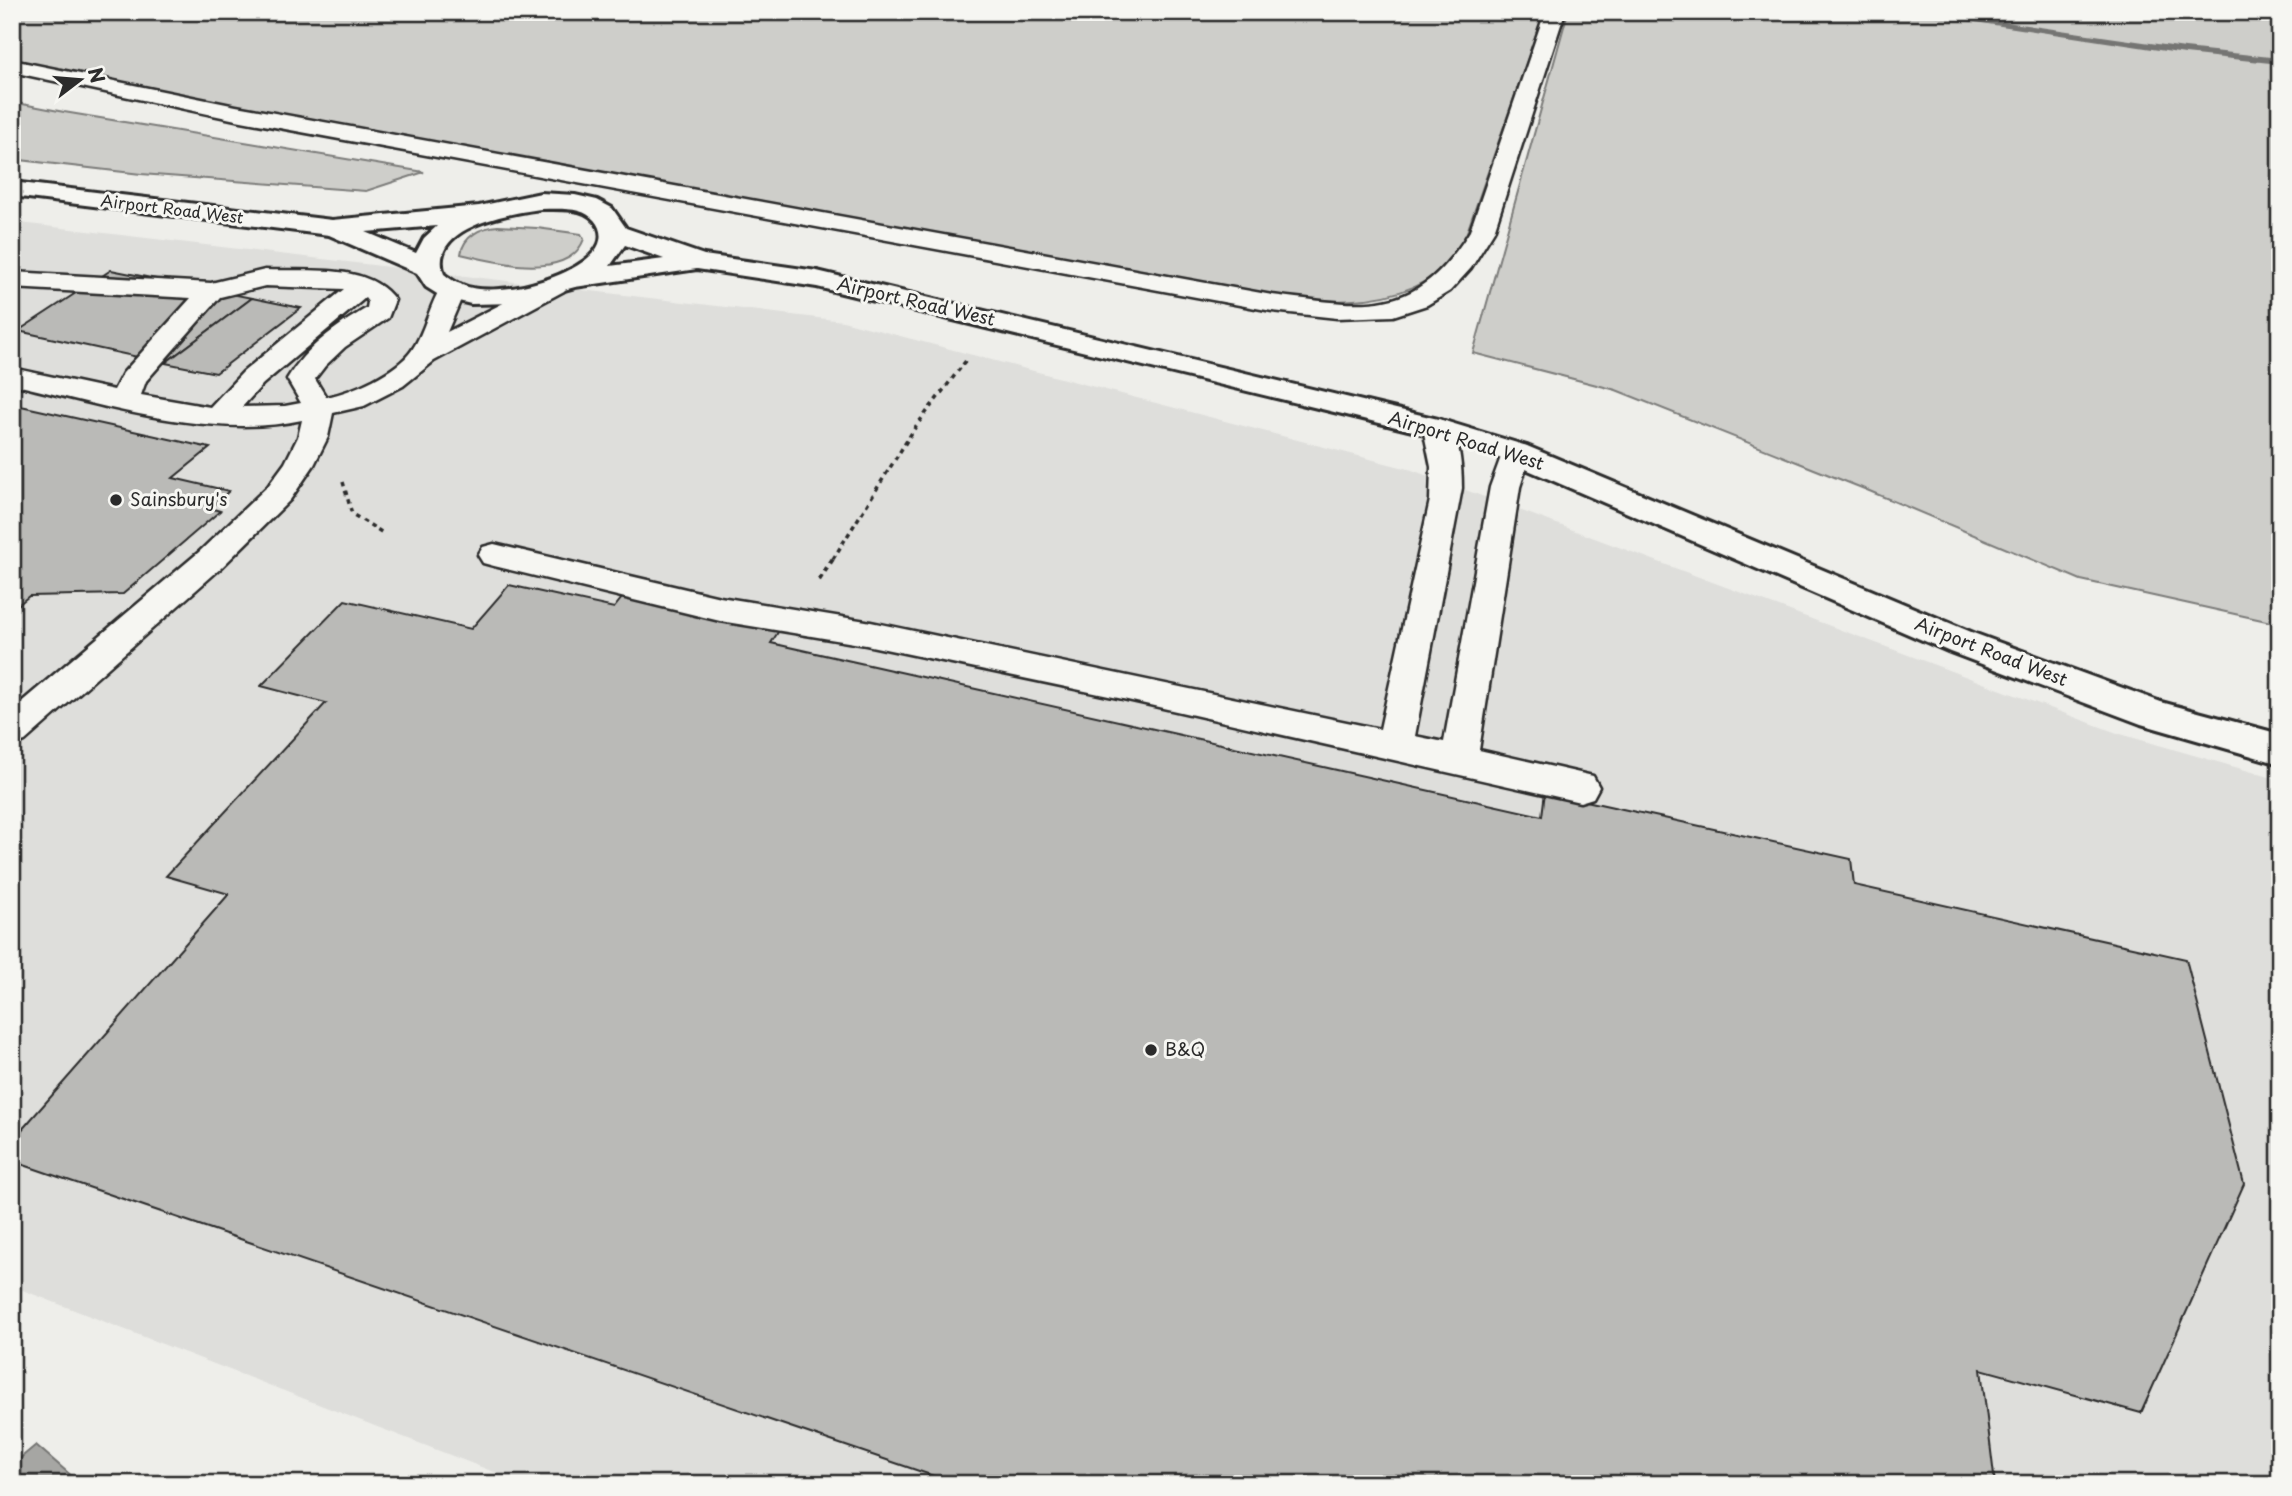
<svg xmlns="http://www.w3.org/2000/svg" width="2292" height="1496" font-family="'Playpen Sans',sans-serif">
	<rect width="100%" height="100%" fill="#eeeeea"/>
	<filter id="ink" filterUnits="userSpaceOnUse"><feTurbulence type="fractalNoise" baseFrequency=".0143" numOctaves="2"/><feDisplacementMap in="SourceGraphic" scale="14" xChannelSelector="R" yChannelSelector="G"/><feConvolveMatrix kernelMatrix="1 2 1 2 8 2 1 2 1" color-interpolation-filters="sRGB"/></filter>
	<g filter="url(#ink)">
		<polygon fill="#dededb" points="12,222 843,321 1412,470 2117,733 2280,780 2280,1484 525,1484 12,1286"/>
		<g fill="#cececa" stroke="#7c7c7a" stroke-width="2">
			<path d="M12,12H1544L1460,252C1400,328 1272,296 1190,282L12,64Z"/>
			<polygon points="1568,12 2280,12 2280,624 2081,580 1867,490 1616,390 1473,353"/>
			<polygon points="12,102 64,112 424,172 366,191 141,174 12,159"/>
			<path d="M498,226L537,228L581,234L584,239C568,282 494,262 461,254C463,236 482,227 498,226Z"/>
		</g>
		<polygon fill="#a6a6a3" stroke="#757573" stroke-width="2" points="36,1445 81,1484 12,1484 12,1465"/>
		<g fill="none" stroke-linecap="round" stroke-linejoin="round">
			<polygon fill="#757573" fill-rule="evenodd" points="1909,12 1937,12 2185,48 2280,58 2280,64 2185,54"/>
		</g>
		<g fill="#babab7" stroke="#2b2b2b" stroke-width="2">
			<polygon points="111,270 252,298 165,363 18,331"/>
			<polygon points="252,298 301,308 216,373 165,363"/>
			<polygon points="12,404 210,448 173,478 229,491 210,508 220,511 123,594 29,596 12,610"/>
			<polygon points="509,585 614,608 629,589 784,623 771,643 1542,816 1545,792 1851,859 1854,885 2186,959 2244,1184 2141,1413 1981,1369 1995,1484 957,1484 12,1161 12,1141 229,894 166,876 326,703 261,686 345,600 471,629"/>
		</g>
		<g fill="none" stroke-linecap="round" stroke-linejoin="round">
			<g stroke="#2b2b2b" stroke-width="5">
				<g id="lane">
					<path d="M1545,12H1565L1494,231L1471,268L1450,291L1427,305L1393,316L1337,318L1272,311L236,120L12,72V60L236,106L1272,295C1365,306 1414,321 1470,231Z"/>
					<path d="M265,270C306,272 369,262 395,300L388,318L345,347L325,366L315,379L326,397C352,392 397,372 412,350C426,330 429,304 443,284L452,282L461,284L465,290L447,332L546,281L555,278L564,281L568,286L564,291L434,361L403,386L364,406L333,413L328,437L314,465L290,500L221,568L25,741L12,745V710L199,552L268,486L285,463L298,437L302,420C211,440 102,405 12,384V368L114,390L123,373L191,298L12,288V272L211,283ZM265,286L344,289L243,372L210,407L141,395L146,381L220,297ZM365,298L368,302L367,308C335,327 306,347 287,379L301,403L285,406L242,407L263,384Z"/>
					<path d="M1438,419L1448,422C1460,439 1462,468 1462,488L1415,736L1444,742L1490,487L1505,446L1516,444L1527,446L1531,453L1520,487L1479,750L1593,776L1599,787L1593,798L1580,802L1123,699L866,645L720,621L494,566L483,563L478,555L483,547L494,544L720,597L866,621L1380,729L1430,500L1431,467L1423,428L1428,422Z"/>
				</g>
			</g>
			<g stroke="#2b2b2b" stroke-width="6">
				<path id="secondary" d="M12,182L332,220L479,206L541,193L575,195L597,200L612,208L626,228L704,255L817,271L1438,419L1527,446L1976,634L2161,702L2280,734V764L2141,724L1950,652L1505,460L1429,435L817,287L697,269L575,287L516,303L471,304L442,297L426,287L417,273L329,235L12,196ZM541,209C553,209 567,208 579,211C598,216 608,236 594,252C571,279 495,299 462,285C456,283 449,278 444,274C427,227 510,213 541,209ZM437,226L424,238L416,253L366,232ZM625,245L664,259L610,266Z"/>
			</g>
			<g stroke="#2b2b2b" stroke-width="3.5" stroke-dasharray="4.5 4.5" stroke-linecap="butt">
				<polyline points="343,482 352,514 383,533"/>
				<polyline points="833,559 916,426 968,358"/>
			</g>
			<polyline stroke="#2b2b2b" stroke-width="4.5" stroke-dasharray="5 5" stroke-linecap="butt" points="819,580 834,557"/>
			<use href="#lane" fill="#f6f6f2" fill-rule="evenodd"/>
			<use href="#secondary" fill="#f6f6f2" fill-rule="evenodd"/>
		</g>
	</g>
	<g fill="#2b2b2b" stroke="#f6f6f2" stroke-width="2.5">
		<circle cx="116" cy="500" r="7"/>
		<circle cx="1151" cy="1050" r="7"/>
	</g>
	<g text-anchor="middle" stroke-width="6" stroke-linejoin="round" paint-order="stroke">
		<g font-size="16" fill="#2b2b2b" stroke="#f6f6f2">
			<text transform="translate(172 209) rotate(7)" y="6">Airport Road West</text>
		</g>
		<g font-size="18" fill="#2b2b2b" stroke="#f6f6f2">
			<text transform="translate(916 302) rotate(13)" y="6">Airport Road West</text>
			<text transform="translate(1466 441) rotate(17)" y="6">Airport Road West</text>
			<text transform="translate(1991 652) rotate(21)" y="6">Airport Road West</text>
		</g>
		<g font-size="18" fill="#2b2b2b" stroke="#f6f6f2" text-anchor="start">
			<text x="130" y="506">Sainsbury's</text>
			<text x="1165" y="1056">B&amp;Q</text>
		</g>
	</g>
	<rect width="2292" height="1496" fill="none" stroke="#f6f6f2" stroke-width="42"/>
	<rect x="21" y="21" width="2250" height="1454" fill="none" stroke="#2b2b2b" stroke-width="2.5" filter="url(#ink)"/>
	<g transform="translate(80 80) rotate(74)" stroke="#f6f6f2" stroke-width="5" paint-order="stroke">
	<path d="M0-5L12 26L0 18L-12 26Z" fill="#2b2b2b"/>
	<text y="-10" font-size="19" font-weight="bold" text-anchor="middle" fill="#2b2b2b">N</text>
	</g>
</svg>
